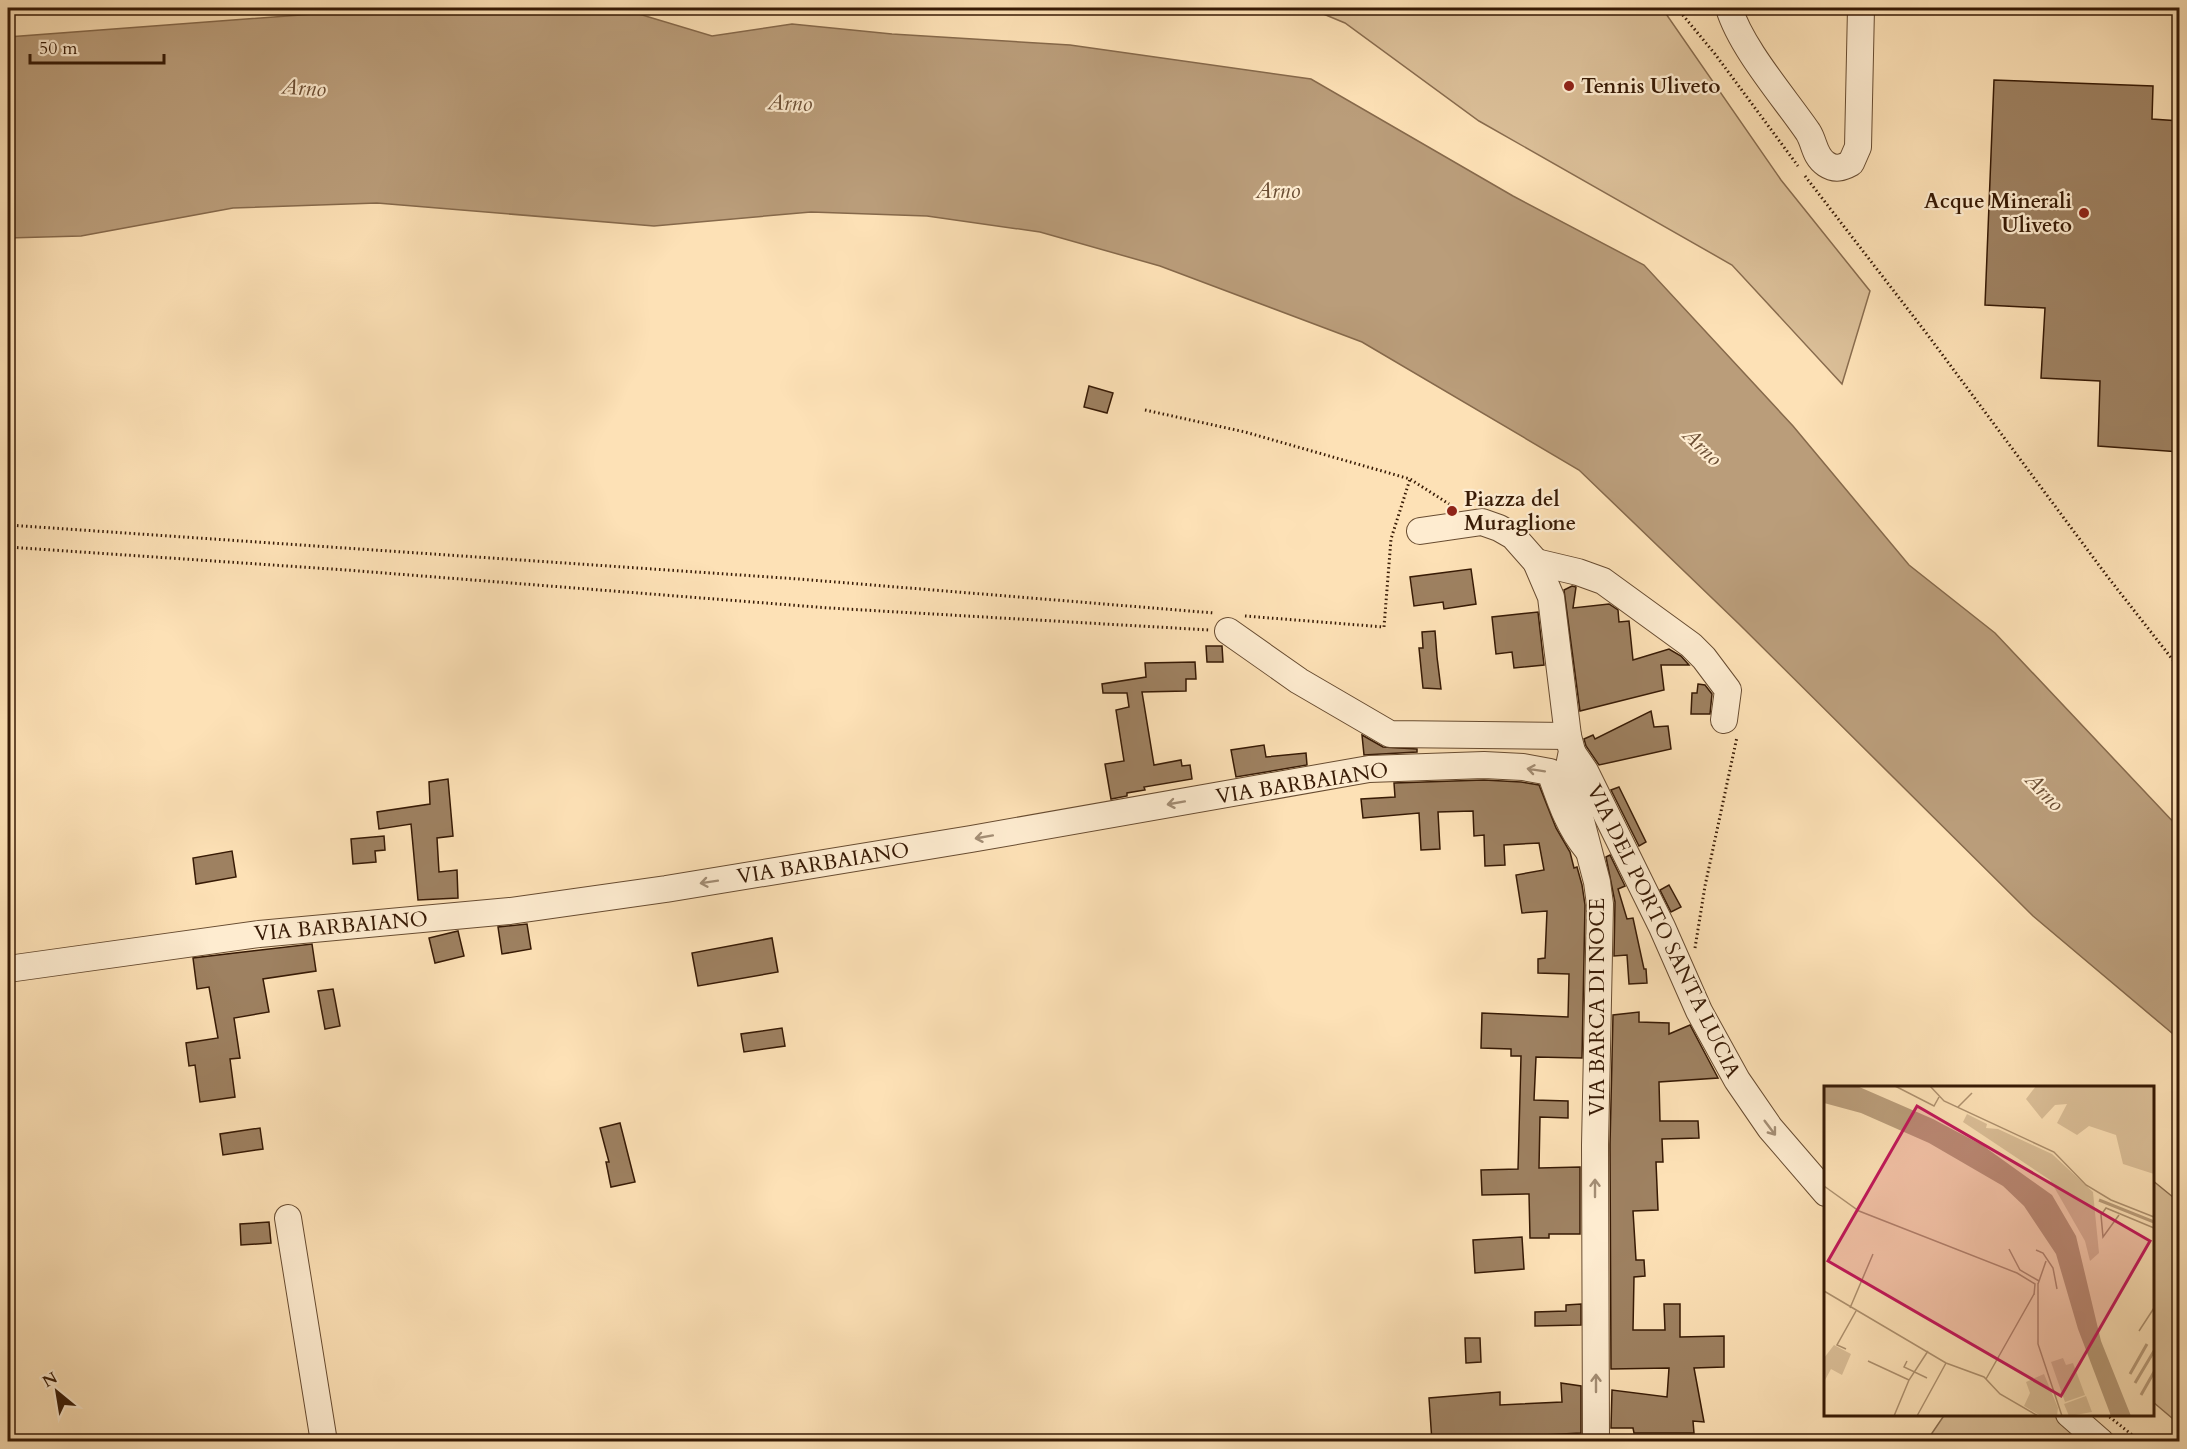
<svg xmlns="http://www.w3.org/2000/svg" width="2187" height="1449" font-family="Cardo,serif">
	<rect width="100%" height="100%" fill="#fde1b6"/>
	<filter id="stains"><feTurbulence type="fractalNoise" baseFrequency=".00333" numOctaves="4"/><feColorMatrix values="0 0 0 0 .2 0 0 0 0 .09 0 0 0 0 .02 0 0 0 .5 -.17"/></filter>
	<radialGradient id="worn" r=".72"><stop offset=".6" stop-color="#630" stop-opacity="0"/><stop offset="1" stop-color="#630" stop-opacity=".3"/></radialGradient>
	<g fill="#dbbf98" stroke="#896c4e" stroke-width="1.5">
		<polygon points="1309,8 1662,8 1781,180 1870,291 1842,384 1732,265 1479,121 1345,23"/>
		<polygon points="2152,1180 2179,1202 2179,1424 2153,1402"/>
		<polygon points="1945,1414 2060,1415 2093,1442 1926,1442"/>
	</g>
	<polygon fill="#ba9d7a" stroke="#86694b" stroke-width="1.5" points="394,8 619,8 712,36 792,24 892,34 1070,45 1311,79 1513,196 1644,265 1793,426 1909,565 1995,633 2179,828 2179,1039 2033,916 1739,624 1579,470 1362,342 1160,266 1040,232 927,216 811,212 654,226 377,203 233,208 81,236 8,238 8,37"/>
	<g fill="#9e8161" stroke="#371a05" stroke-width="1.5">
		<polygon points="1994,80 2153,86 2152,119 2180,121 2180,452 2098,446 2100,381 2041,378 2045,308 1985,305"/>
		<polygon points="1089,386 1113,393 1107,413 1084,407"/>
		<polygon points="1471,569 1476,604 1444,609 1443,602 1414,606 1410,577"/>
		<polygon points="1572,586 1576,587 1573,608 1609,604 1618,610 1619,622 1629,621 1633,660 1669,649 1681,656 1689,665 1661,665 1664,690 1580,711 1564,590"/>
		<polygon points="1538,612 1544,665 1514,668 1512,652 1496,654 1492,617"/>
		<polygon points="1435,631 1437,657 1441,689 1423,688 1419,648 1423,648 1422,632"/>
		<polygon points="1206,646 1222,646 1223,662 1207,662"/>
		<polygon points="1195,662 1196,679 1186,679 1186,691 1142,692 1154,765 1181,760 1182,766 1190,765 1192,779 1144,787 1145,790 1127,793 1127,796 1111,799 1105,764 1124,761 1116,710 1129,707 1127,693 1103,693 1102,684 1146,677 1145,663"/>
		<polygon points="1698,684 1705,685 1712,694 1710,714 1691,714 1692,693 1697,693"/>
		<polygon points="1651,711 1654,727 1668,726 1671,749 1599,765 1586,746 1584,739 1593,735 1595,739"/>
		<polygon points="1362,735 1383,747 1417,749 1417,752 1364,755"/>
		<polygon points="1264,745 1266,757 1306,753 1307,765 1236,777 1231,750"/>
		<polygon points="448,779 453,836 437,838 439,872 457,870 458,898 418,900 411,824 379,829 377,812 430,804 429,782"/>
		<polygon points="1484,780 1521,782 1539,785 1556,828 1570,852 1574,868 1577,867 1582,885 1585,905 1582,1058 1536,1057 1534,1100 1568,1101 1568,1118 1540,1117 1539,1168 1580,1167 1580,1234 1549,1234 1549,1238 1530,1238 1529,1194 1482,1195 1481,1170 1518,1169 1521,1056 1511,1056 1511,1049 1481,1048 1482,1013 1568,1017 1569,974 1538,973 1538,959 1545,958 1547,911 1522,913 1516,875 1544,870 1539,843 1504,845 1505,865 1485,866 1484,835 1474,836 1473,811 1438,812 1440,849 1421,850 1419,813 1363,818 1361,799 1395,797 1394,783"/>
		<polygon points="1619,787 1646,842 1639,846 1611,790"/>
		<polygon points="384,836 385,850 375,851 376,862 353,864 351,839"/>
		<polygon points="232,851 236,877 196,884 193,858"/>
		<polygon points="1610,855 1625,886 1618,889 1627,919 1633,918 1644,969 1646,969 1647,983 1629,984 1627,955 1614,956 1615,902 1606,857"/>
		<polygon points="1669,885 1681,907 1671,912 1660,890"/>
		<polygon points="527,924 531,949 502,954 498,927"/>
		<polygon points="458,931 464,956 435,963 429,938"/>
		<polygon points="772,938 778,972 698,986 692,953"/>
		<polygon points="312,944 316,971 263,979 269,1012 234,1018 240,1058 230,1059 235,1097 200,1102 195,1065 189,1066 186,1043 218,1038 209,987 197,989 193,958"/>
		<polygon points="333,989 340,1026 325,1029 318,991"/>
		<polygon points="1639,1012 1639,1022 1669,1023 1669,1034 1690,1025 1718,1078 1659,1082 1660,1121 1698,1121 1699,1138 1662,1139 1663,1162 1656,1162 1658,1210 1633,1211 1636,1260 1644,1260 1645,1276 1634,1277 1633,1330 1665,1330 1664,1304 1680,1304 1680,1337 1724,1336 1724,1367 1694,1368 1704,1422 1693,1421 1694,1433 1634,1433 1633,1428 1611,1428 1612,1390 1667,1397 1669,1368 1611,1369 1610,1145 1613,1015"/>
		<polygon points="782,1028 785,1046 744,1052 741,1034"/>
		<polygon points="620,1123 635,1182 611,1187 606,1162 609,1162 600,1128"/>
		<polygon points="260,1128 263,1149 223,1155 220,1134"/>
		<polygon points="269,1222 271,1243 241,1245 240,1224"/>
		<polygon points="1522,1237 1524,1269 1475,1273 1473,1240"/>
		<polygon points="1581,1304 1581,1325 1535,1326 1535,1312 1566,1311 1566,1305"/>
		<polygon points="1465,1338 1480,1338 1481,1362 1466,1363"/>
		<polygon points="1561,1383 1581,1386 1581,1433 1484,1438 1484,1442 1432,1442 1429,1398 1500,1392 1500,1405 1562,1402"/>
	</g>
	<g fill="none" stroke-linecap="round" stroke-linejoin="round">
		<g stroke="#684c31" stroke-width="28">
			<g id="minor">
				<path d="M1729,8C1741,48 1784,97 1808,132C1815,143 1814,156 1826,164C1835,170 1842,168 1851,163L1858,147L1861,8"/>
				<polyline points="1420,531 1482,522 1499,528 1513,536 1536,562 1551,597 1568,736 1572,751 1568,771 1597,882 1600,904 1595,1145 1596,1442"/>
				<polyline points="1536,562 1578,572 1603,581 1691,645 1704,658 1728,690 1724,720"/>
				<polyline points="1228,631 1299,681 1390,734 1568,736"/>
				<polyline points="1572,752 1585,771 1662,927 1699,1011 1737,1080 1770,1128 1826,1193"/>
				<path d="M8,969L259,934L510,911L666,889L971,839L1369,769L1484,765L1523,767L1550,772C1560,800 1568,826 1587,849"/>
				<polyline points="288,1218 324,1442"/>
				<polyline points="2069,1414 2101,1442"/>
			</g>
		</g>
		<g stroke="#371a05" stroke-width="3" stroke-dasharray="1.5 3" stroke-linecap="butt">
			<polyline points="1677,8 1715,54 1798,166"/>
			<polyline points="1805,176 1927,334 2107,576 2180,669"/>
			<polyline points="1145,410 1245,432 1410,479 1449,504"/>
			<polyline points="8,525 799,579 1214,613"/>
			<polyline points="8,547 346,570 829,608 1209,630"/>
			<polyline points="1245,616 1384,627 1391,539 1410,479"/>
			<polyline points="1695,948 1705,886 1737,737"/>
			<polyline points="2106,1414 2141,1442"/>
		</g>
		<use href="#minor" stroke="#feecd0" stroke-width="26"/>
	</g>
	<defs><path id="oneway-shaft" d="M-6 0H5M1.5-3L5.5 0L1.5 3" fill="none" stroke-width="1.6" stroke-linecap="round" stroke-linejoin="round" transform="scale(1.5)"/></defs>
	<g stroke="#a48e75">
		<use href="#oneway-shaft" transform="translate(1536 770) rotate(-171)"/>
		<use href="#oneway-shaft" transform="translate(1176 803) rotate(170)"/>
		<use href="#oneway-shaft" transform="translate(984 837) rotate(170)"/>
		<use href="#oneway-shaft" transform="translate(709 882) rotate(171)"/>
		<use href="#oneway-shaft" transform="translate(1770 1128) rotate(53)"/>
		<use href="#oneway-shaft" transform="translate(1595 1188) rotate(-90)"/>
		<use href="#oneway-shaft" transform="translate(1596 1383) rotate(-90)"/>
	</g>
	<g fill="#8f2418" stroke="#feecd0" stroke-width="2">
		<circle cx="1569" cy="86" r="6"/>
		<circle cx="2084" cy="213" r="6"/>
		<circle cx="1452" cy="511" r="6"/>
	</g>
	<g text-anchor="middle" stroke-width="4.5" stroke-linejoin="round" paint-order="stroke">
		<g font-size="21" font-weight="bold" fill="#371a05" stroke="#feecd0" text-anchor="start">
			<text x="1581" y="93">Tennis Uliveto</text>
			<text x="2072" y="208" text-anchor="end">Acque Minerali<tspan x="2072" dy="24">Uliveto</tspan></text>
			<text x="1464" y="506">Piazza del<tspan x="1464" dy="24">Muraglione</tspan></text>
		</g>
		<g font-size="21" fill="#371a05" stroke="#feecd0">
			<text transform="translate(1302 783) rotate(-9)" y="7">VIA BARBAIANO</text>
			<text transform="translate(823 863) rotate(-9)" y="7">VIA BARBAIANO</text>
			<text transform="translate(341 926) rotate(-5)" y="7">VIA BARBAIANO</text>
			<text transform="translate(1664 931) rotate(64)" y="7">VIA DEL PORTO SANTA LUCIA</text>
			<text transform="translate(1597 1007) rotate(-90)" y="7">VIA BARCA DI NOCE</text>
		</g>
		<g font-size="22" font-style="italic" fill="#6b4e34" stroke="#feecd0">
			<text transform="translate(304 87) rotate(4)" y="8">Arno</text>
			<text transform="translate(790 102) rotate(2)" y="8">Arno</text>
			<text x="1278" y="198">Arno</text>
			<text transform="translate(1703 446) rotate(44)" y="8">Arno</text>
			<text transform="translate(2045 791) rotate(46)" y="8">Arno</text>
		</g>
	</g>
	<g transform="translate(1824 1086)">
		<rect width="330" height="330" fill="#fde1b6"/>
		<path d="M212,0H330V88L299,78L292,49L265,40L253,49L233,37L243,18L231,19L218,33L202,13ZM143,28L163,38L162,42L174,43L228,68L269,106L275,167L266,175L261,155L226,94L139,36ZM10,259L27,268L18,289L7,283L0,296V272ZM239,272L242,279L249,277L261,309L241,316L227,276ZM220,288L234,322L233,330H217L200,320L206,307L202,296ZM262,310L268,326L245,330L240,318Z" fill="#dbbf98"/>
		<path d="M0,0H33L109,33L158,59L228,109L252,150L277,255L307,330H287L254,243L232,168L200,120L179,100L105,57L37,27L0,17Z" fill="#ba9d7a"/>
		<path fill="none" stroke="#ba9d7a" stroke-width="3" d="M275,114L330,136M306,288L323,258M311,297L330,265M317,309L330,286"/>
		<path fill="none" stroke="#ae916f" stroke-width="1.5" d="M71,0L110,20L115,11M106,0L120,15L230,66L262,99L287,114L330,131M134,21L148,7M0,100L35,125L193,187L211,198L210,209M295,129L279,151L277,129L282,122L330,142M185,163L196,184L215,195M212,164L219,167L229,182L233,203M214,197V258L238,330M214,198L222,175M0,205L122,277L160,291L176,308L214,330M26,222L49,168M315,245L330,222M22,263L13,259L32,225M44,275L85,294M83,275L80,281L103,292M162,293L210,208M70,330L85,294L104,265M93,330L122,277"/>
		<path fill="#c2185b" fill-opacity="0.15" stroke="#c2185b" stroke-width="3" d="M93,20L326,155L237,310L4,175Z"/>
		<rect width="330" height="330" fill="none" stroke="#371a05" stroke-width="3"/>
	</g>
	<rect width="2187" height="1449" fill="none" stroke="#fde1b6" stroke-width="30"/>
	<rect x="9" y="9" width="2169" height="1431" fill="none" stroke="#371a05" stroke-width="3"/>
	<rect x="15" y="15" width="2157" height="1419" fill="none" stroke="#371a05" stroke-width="1.5"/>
	<g transform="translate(57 1392) rotate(330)" stroke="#feecd0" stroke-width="4.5" paint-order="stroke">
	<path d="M0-4.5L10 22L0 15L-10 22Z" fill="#371a05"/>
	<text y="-9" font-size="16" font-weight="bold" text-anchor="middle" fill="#371a05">N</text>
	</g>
	<path d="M30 54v9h134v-9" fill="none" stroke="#371a05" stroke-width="3"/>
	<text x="39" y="54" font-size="18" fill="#371a05" stroke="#feecd0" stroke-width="4.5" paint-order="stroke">50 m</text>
	<rect width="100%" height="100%" filter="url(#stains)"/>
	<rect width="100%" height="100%" fill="url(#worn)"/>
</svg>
